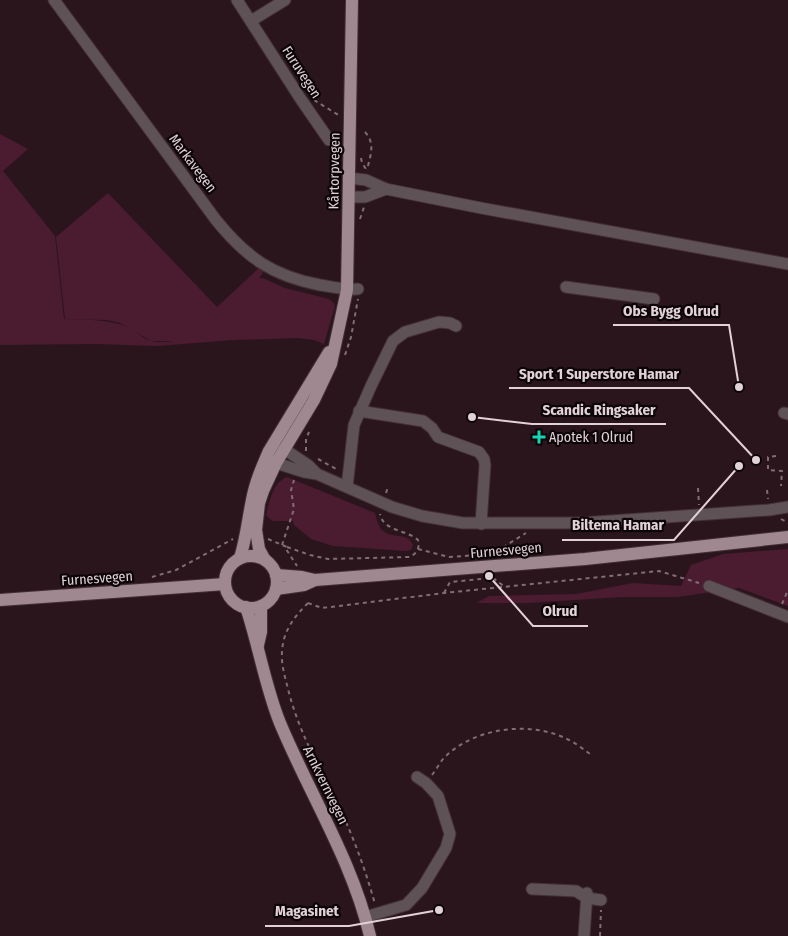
<svg xmlns="http://www.w3.org/2000/svg" width="788" height="936" font-family="'Fira Sans Condensed',sans-serif">
	<rect width="100%" height="100%" fill="#2a151d"/>
	<g fill="#4b1b30">
		<path d="M0,134L28,149L3,171L55,236L64,319C82,320 101,319 119,324C144,332 141,346 173,341H151L120,323L106,320L65,319L56,237L108,193L217,307L260,267L263,273L259,278H263L285,288L329,299L333,302L335,306L324,344L314,340L298,338L234,340L157,346L96,344L0,345Z"/>
		<path d="M287,477L375,513C376,518 378,525 381,529C390,540 408,531 413,545L411,550L406,551L333,546L311,539L294,525L293,521H272L266,515C270,501 272,483 287,477Z"/>
		<polygon points="788,549 788,606 739,588 678,597 622,597 528,603 476,603 489,596 576,594 633,583 681,586 691,565 723,554"/>
	</g>
	<g fill="none" stroke-linecap="round" stroke-linejoin="round">
		<g stroke="#442f37" stroke-width="13">
			<g id="minor">
				<path d="M54,0L216,220C246,257 272,276 320,285C333,287 345,290 358,289"/>
				<polyline points="237,0 300,98 329,140"/>
				<polyline points="251,21 285,0"/>
				<polyline points="349,178 366,180 386,189 481,208 788,264"/>
				<polyline points="349,197 365,197 386,189"/>
				<polyline points="566,287 654,299"/>
				<polyline points="359,411 423,421 432,428 438,437 479,452 484,459 485,465 481,524"/>
				<polyline points="784,413 788,414"/>
				<polyline points="317,474 308,465 284,449 269,451 276,463 304,472 317,474 392,507 422,516 463,523 581,523 769,510 788,507"/>
				<polyline points="347,487 354,425 371,386 393,341 405,332 439,322 450,323 456,326"/>
				<polyline points="709,586 788,617"/>
				<polyline points="532,889 576,891 587,898 601,900"/>
				<polyline points="365,917 406,905 422,888 446,848 450,834 438,796 426,783 417,777"/>
				<polyline points="584,936 587,893"/>
			</g>
		</g>
		<g stroke="#442f37" stroke-width="14">
			<g id="major">
				<circle cx="251" cy="582" r="26"/>
				<path d="M240,558C246,539 248,519 252,500C255,483 262,467 269,451L329,352"/>
				<polyline points="265,560 259,549 256,530 259,503 263,491 276,463 314,400 331,364 347,290 352,0"/>
				<polyline points="276,575 302,577 315,580"/>
				<polyline points="276,589 304,585 315,580 585,559 788,537"/>
				<polyline points="0,600 225,584"/>
				<path d="M246,607C259,646 265,686 280,723C310,795 352,860 370,936"/>
				<polyline points="258,645 261,632 261,606"/>
			</g>
		</g>
		<g stroke="#816e75" stroke-width="2" stroke-dasharray="4 4" stroke-linecap="butt">
			<polyline points="314,100 340,116"/>
			<path d="M365,132C376,144 370,156 367,170"/>
			<polyline points="361,158 362,163 366,169"/>
			<polyline points="360,219 364,207"/>
			<polyline points="345,355 351,337 358,299"/>
			<polyline points="306,451 306,439 309,432"/>
			<polyline points="776,456 768,457 768,470 782,471 781,486"/>
			<polyline points="318,459 338,470"/>
			<polyline points="698,488 699,505"/>
			<polyline points="767,490 768,499"/>
			<polyline points="386,493 388,487"/>
			<polyline points="781,519 788,523"/>
			<polyline points="268,539 287,547 286,549 297,566"/>
			<polyline points="282,545 294,509 291,490 294,480"/>
			<path d="M287,547L310,555L328,559L410,557C417,553 420,548 418,540C407,530 383,531 380,514"/>
			<polyline points="418,549 449,557 492,554 526,533"/>
			<polyline points="152,577 176,570 233,539"/>
			<polyline points="493,578 505,587"/>
			<polyline points="444,593 450,582 481,579"/>
			<polyline points="308,603 322,608 444,593 659,571 699,583"/>
			<path d="M308,603C294,617 283,631 282,652C281,664 285,677 288,689C299,733 321,771 341,811C355,841 366,872 375,904"/>
			<polyline points="782,604 788,590"/>
			<path d="M432,775C436,770 439,764 443,759C472,728 529,720 567,739C576,743 584,750 593,756"/>
			<polyline points="600,936 601,910"/>
		</g>
		<use href="#minor" stroke="#5e5256" stroke-width="11"/>
		<use href="#major" stroke="#a08890" stroke-width="12"/>
	</g>
	<path fill="#15d5b3" stroke="#0c0507" stroke-width="2" d="M536.5 429.5h5v5h5v5h-5v5h-5v-5h-5v-5h5z"/>
	<g text-anchor="middle" stroke-width="4.5" stroke-linejoin="round" paint-order="stroke">
		<g font-size="14" fill="#e2d2d7" stroke="#0c0507">
			<text transform="translate(302 72) rotate(57)" y="5">Furuvegen</text>
			<text transform="translate(193 163) rotate(53)" y="5">Markavegen</text>
			<text transform="translate(334 171) rotate(-89)" y="5">Kårtorpvegen</text>
			<text transform="translate(506 550) rotate(-5)" y="5">Furnesvegen</text>
			<text transform="translate(97 578) rotate(-4)" y="5">Furnesvegen</text>
			<text transform="translate(326 785) rotate(64)" y="5">Arnkvernvegen</text>
		</g>
		<g font-size="14" fill="#e2d2d7" stroke="#0c0507" text-anchor="start">
			<text x="549" y="442">Apotek 1 Olrud</text>
		</g>
	</g>
	<path fill="none" stroke="#e2d2d7" stroke-width="2" d="M739 387L729 325H613M756 460L689 388H509M472 417L532 424H666M739 466L674 540H562M489 576L533 626H588M439 910L349 926H265"/>
	<g fill="#e2d2d7" stroke="#0c0507" stroke-width="2">
		<circle cx="739" cy="387" r="5"/>
		<circle cx="756" cy="460" r="5"/>
		<circle cx="472" cy="417" r="5"/>
		<circle cx="739" cy="466" r="5"/>
		<circle cx="489" cy="576" r="5"/>
		<circle cx="439" cy="910" r="5"/>
	</g>
	<g font-size="15" text-anchor="middle" font-weight="bold" fill="#e2d2d7" stroke="#0c0507" stroke-width="4.5" stroke-linejoin="round" paint-order="stroke">
		<text x="671" y="316">Obs Bygg Olrud</text>
		<text x="599" y="379">Sport 1 Superstore Hamar</text>
		<text x="599" y="415">Scandic Ringsaker</text>
		<text x="618" y="530">Biltema Hamar</text>
		<text x="560" y="616">Olrud</text>
		<text x="307" y="916">Magasinet</text>
	</g>
</svg>
